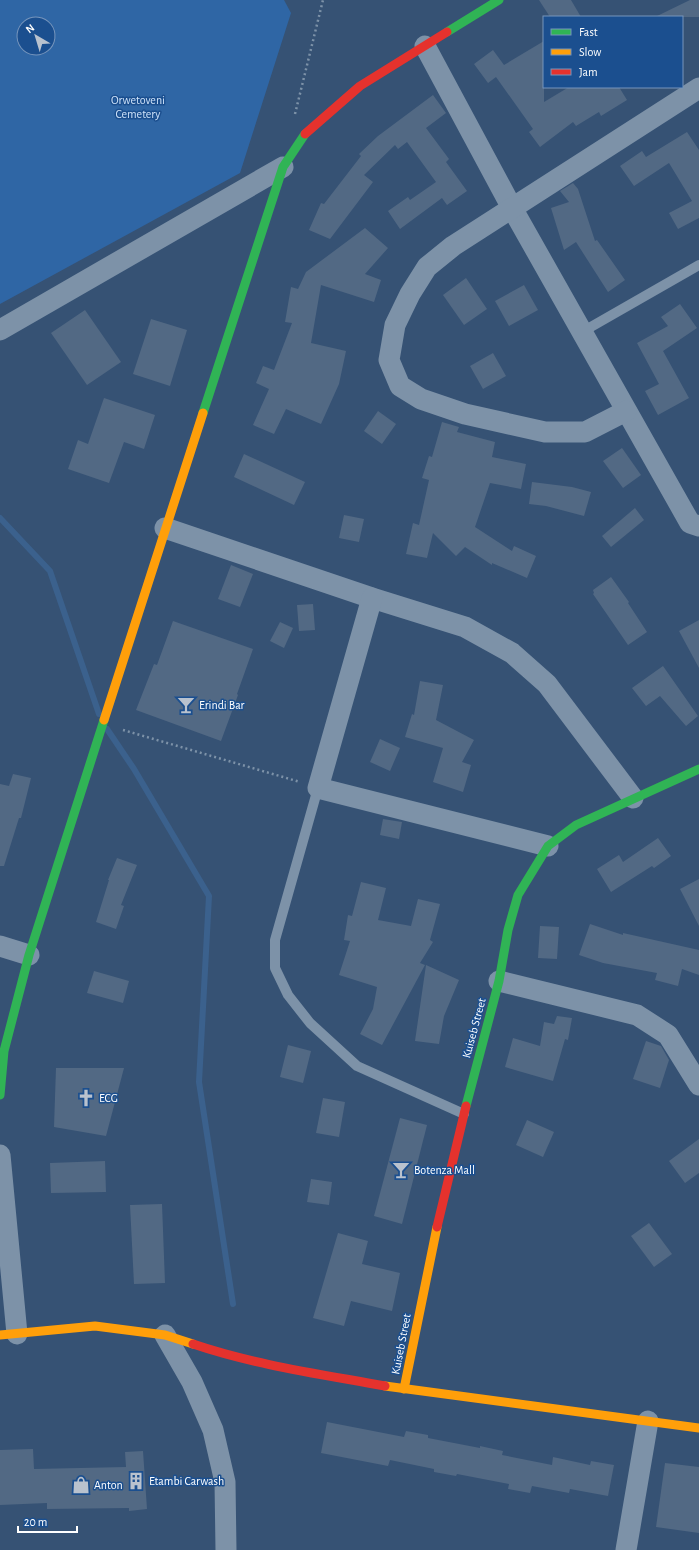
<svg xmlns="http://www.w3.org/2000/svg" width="699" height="1550" font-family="'Alegreya Sans',sans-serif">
	<rect width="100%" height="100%" fill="#365274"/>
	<path fill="#2f66a5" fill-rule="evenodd" d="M0,0H284L291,13L240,173L0,304ZM24,24H48V48H24Z"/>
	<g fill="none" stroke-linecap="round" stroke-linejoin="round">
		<g stroke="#3b618d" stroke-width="6">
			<polyline points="0,518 50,571 99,714"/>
			<polyline points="107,729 134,769 209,896 199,1082 233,1304"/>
		</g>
	</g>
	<g fill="#526984">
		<polygon points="539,0 571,0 581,17 550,17"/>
		<polygon points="690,0 699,0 699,17 655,17"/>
		<polygon points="544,41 544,102 569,87 619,87 627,100 601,116 599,112 576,126 573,122 540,147 529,132 533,129 496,77 488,83 474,64 493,50 504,65"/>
		<polygon points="433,95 446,113 426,128 449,159 446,162 467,191 447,205 442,198 400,229 388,211 408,197 410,200 436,182 407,142 398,149 395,145 364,175 373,182 330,239 309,230 321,203 324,204 361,156 359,154 378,136"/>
		<polygon points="687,132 699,150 699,218 678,229 669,213 692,201 669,163 634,186 620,166 642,151 646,157"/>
		<polygon points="573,183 578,189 595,241 597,240 625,280 608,292 576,242 564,250 551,208 569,202 560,191"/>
		<polygon points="365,228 388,248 365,274 381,280 374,302 321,285 311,343 346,351 339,384 321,424 286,409 274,434 253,425 269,389 256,383 263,366 274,370 292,323 285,322 291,287 298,289 306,272"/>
		<polygon points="466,278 487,309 464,325 443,295"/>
		<polygon points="524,285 538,310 509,326 495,301"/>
		<polygon points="680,304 697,328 663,351 689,398 658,415 645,391 659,384 637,343 668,326 661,317"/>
		<polygon points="85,310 121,362 87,385 51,333"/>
		<polygon points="151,319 187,330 170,386 133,374"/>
		<polygon points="493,353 506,376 483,389 470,366"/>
		<polygon points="104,398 155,415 144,449 124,442 109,483 68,469 78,440 88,444"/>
		<polygon points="378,411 396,424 382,444 364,431"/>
		<polygon points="442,422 459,427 457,432 495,442 492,457 526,464 521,489 490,483 475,527 512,551 514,546 536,556 527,578 492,563 492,565 465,547 456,556 433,533 427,558 406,554 413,523 419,525 429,480 422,478 429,456 432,457"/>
		<polygon points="622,448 641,475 623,488 603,461"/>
		<polygon points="244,454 305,482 294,505 234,477"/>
		<polygon points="532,482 572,487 591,492 584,516 546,506 529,504"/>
		<polygon points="635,508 644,520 611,547 602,536"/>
		<polygon points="344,515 364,519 359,542 339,538"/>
		<polygon points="231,565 253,574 240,607 218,599"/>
		<polygon points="611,577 629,602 628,603 647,632 628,645 593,594 594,593 593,590"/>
		<polygon points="313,604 315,630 299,631 297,605"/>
		<polygon points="699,620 699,668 679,631"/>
		<polygon points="173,621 253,649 237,694 238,695 221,741 136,710 154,664 157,665"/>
		<polygon points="280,622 293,628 284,648 270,641"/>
		<polygon points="663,666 698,716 686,726 660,696 646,706 632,688"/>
		<polygon points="420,681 443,685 436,720 474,740 462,762 471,765 463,792 433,782 443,748 405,737 412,714 414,715"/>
		<polygon points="380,739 400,748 390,771 370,762"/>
		<polygon points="13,774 31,778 21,818 19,818 4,866 0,866 0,784 9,786"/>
		<polygon points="383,819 402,822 399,839 380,835"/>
		<polygon points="658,838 671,856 654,868 652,866 611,892 597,869 619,855 623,862"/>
		<polygon points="117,858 137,865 121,905 124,906 116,929 96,922 109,880 108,880"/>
		<polygon points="699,879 699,926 680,889"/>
		<polygon points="361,882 386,888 378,920 411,926 418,899 440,904 430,940 433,942 420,963 425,965 382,1045 360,1034 373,1009 377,987 339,975 350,941 344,940 348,915 352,916"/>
		<polygon points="590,924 623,935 623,933 699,950 699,975 682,969 678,986 655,980 657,973 603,963 579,955"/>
		<polygon points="540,926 559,927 557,959 538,958"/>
		<polygon points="426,965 459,980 444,1016 439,1044 415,1041"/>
		<polygon points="94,971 129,981 123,1003 87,993"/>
		<polygon points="557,1016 572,1018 568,1040 565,1039 553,1081 505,1067 513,1038 540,1046 544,1022 554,1024"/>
		<polygon points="646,1041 661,1046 669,1060 660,1088 633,1079"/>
		<polygon points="288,1045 311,1051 303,1083 280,1077"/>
		<polygon points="56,1068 124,1068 106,1136 54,1127"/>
		<polygon points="323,1098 345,1102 339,1137 316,1133"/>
		<polygon points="400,1118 427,1125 402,1224 374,1216"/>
		<polygon points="527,1120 554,1132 543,1157 516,1145"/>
		<polygon points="699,1139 699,1173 685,1183 669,1161"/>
		<polygon points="105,1161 106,1192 51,1193 50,1163"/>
		<polygon points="311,1179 332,1182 329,1205 307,1202"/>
		<polygon points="162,1204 165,1283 134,1284 130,1205"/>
		<polygon points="649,1223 672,1254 654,1267 631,1236"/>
		<polygon points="338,1233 368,1241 362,1264 400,1273 392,1311 351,1301 344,1326 313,1318"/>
		<polygon points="327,1422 404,1437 406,1431 428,1435 428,1438 480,1448 480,1446 503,1451 502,1455 552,1465 553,1457 590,1465 591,1461 614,1465 608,1496 570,1489 569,1493 532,1486 530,1493 508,1489 509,1484 457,1474 456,1476 434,1472 434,1469 390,1460 388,1466 321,1453"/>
		<polygon points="33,1449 34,1469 126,1467 125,1452 143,1451 147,1509 129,1511 129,1508 47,1509 47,1503 0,1505 0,1450"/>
		<polygon points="665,1463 699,1467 699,1533 656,1527"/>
	</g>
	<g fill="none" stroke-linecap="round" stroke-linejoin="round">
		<g stroke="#7d92a8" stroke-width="2.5" stroke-dasharray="2 3" stroke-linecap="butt">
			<polyline points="295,114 323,0"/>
			<polyline points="123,730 300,782"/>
		</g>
		<g stroke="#7d92a8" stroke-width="10">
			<polyline points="582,332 699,265"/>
			<polyline points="318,788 275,940 275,968 288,995 310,1023 357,1066 464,1114"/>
		</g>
		<g stroke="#7d92a8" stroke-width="21">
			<polyline points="425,46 512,208 690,523 699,526"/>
			<polyline points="0,330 283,167"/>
			<polyline points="626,411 585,432 545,432 465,414 421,399 400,386 389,360 395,325 410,294 427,267 453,246 699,88"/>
			<polyline points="165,528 372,598 465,627 512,653 547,684 633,798"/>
			<polyline points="372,598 318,788 548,846"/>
			<polyline points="0,946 29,955"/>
			<polyline points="499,981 637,1015 668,1035 699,1085"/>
			<polyline points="0,1155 17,1334"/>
			<polyline points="165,1335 192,1382 213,1430 225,1482 226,1550"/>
			<polyline points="626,1550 648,1421"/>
		</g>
		<g stroke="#30b455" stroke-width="9">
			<polyline points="447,32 499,0"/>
			<polyline points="203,413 283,167 305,134"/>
			<polyline points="0,1095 4,1051 29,955 104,720"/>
			<polyline points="466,1106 499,981 508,930 518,895 548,846 576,825 699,769"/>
		</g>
		<g stroke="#ff9f0a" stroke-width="9">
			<polyline points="104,720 203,413"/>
			<polyline points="0,1335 95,1326 165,1335 193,1344"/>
			<polyline points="385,1386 699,1428"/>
			<polyline points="404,1389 437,1227"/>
		</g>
		<g stroke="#e5322d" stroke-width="9">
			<polyline points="305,134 360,86 447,32"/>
			<polyline points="437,1227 466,1106"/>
			<path d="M193,1344C255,1365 320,1374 385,1386"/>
		</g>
	</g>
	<defs>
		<g id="bar-bare" transform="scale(1.38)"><path d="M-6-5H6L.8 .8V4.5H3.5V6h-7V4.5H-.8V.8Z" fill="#b9c2ce" stroke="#1b4f8f" stroke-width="2.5" paint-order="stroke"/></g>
		<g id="church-bare" transform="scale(1.38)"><path d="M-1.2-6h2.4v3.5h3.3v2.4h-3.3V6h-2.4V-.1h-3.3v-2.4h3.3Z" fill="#b9c2ce" stroke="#1b4f8f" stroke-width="2.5" paint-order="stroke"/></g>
		<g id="building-bare" transform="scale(1.38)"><path d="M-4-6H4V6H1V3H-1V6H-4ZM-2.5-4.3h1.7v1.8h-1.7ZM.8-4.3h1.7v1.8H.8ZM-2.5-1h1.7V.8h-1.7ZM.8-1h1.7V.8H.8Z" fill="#b9c2ce" stroke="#1b4f8f" stroke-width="2.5" paint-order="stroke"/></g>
		<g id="shop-bare" transform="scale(1.38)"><path d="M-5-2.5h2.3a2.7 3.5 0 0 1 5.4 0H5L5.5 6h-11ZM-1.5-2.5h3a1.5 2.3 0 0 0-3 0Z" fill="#b9c2ce" stroke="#1b4f8f" stroke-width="2.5" paint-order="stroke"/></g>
	</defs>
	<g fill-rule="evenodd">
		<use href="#bar-bare" x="186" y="705"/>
		<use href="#church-bare" x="86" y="1098"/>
		<use href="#bar-bare" x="401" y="1170"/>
		<use href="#building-bare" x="136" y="1481"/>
		<use href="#shop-bare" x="81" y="1485"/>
	</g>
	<g text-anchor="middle" stroke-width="3" stroke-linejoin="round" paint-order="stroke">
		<g font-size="12" fill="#cfe3fa" stroke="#1b4f8f">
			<text x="138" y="104">Orwetoveni<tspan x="138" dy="14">Cemetery</tspan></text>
		</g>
		<g font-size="12" fill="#fff" stroke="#1b4f8f" text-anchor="start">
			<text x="199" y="709">Erindi Bar</text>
			<text x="99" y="1102">ECG</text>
			<text x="414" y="1174">Botenza Mall</text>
			<text x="149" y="1485">Etambi Carwash</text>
			<text x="94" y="1489">Anton</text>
		</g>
		<g font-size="12" fill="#fff" stroke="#1b4f8f">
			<text transform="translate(474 1028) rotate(-75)" y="4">Kuiseb Street</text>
			<text transform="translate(401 1344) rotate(-79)" y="4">Kuiseb Street</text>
		</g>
	</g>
	<rect x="543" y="16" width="140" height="72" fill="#1b4f8f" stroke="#7695bc"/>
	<rect x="551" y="29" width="20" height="6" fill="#30b455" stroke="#7695bc"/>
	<text x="579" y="36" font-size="12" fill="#ffffff">Fast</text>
	<rect x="551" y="49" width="20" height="6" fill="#ff9f0a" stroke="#7695bc"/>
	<text x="579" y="56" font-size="12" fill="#ffffff">Slow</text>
	<rect x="551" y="69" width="20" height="6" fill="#e5322d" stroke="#7695bc"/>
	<text x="579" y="76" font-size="12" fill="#ffffff">Jam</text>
	<g transform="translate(36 36) rotate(322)"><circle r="19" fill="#1b4f8f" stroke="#7695bc"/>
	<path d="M0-3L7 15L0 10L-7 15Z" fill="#b9c2ce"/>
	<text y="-6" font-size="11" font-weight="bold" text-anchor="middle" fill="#ffffff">N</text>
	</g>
	<path d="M18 1526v6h59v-6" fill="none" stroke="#ffffff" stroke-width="2"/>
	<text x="24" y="1526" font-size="12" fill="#ffffff" stroke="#1b4f8f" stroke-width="3" paint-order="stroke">20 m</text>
</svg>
